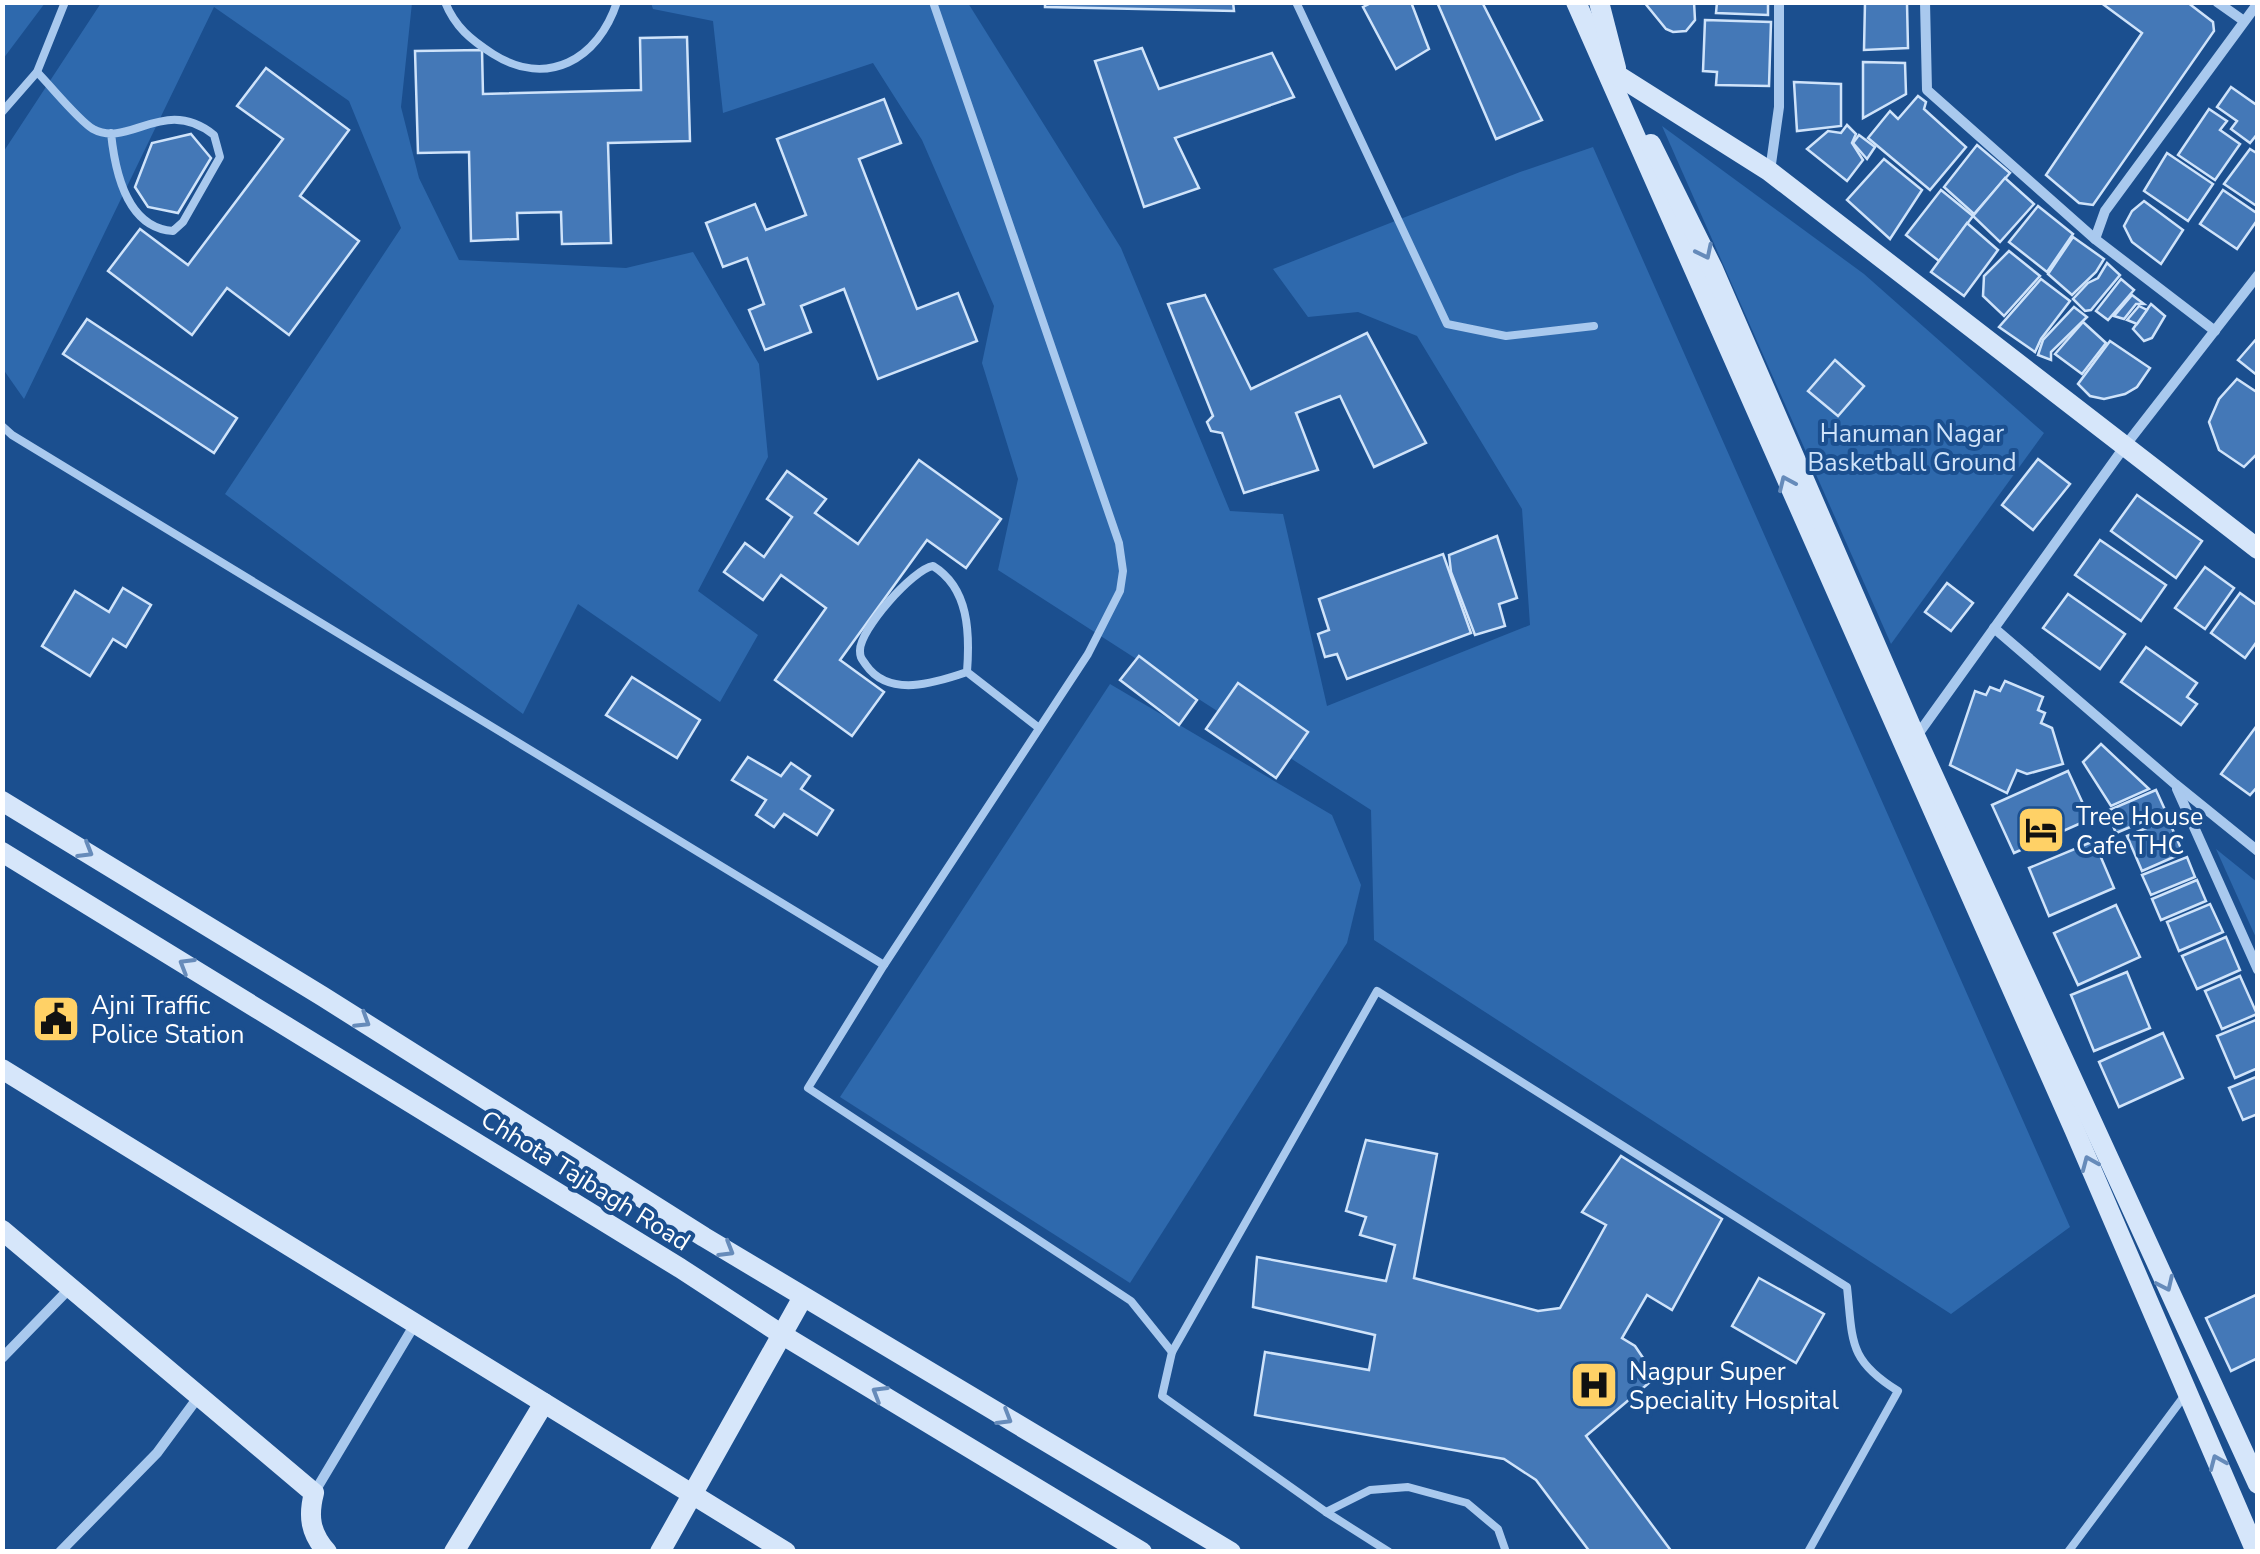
<svg xmlns="http://www.w3.org/2000/svg" width="2260" height="1554" font-family="'Nunito Sans',sans-serif">
	<rect width="100%" height="100%" fill="#1b4f8f"/>
	<g fill="#2e69ad">
		<polygon points="3,2 45,3 3,59 2,3"/>
		<polygon points="101,3 412,3 401,107 419,178 459,260 626,268 693,252 759,364 768,457 698,591 758,635 720,702 578,604 523,714 225,494 401,228 349,101 214,7 24,399 3,369 2,154"/>
		<polygon points="651,3 968,3 1121,248 1230,511 1283,514 1327,706 1530,625 1522,509 1417,336 1358,312 1308,317 1273,269 1520,172 1593,147 2070,1227 1951,1314 1374,940 1371,810 998,570 1018,479 982,363 994,306 922,140 873,63 723,113 713,21 653,9"/>
		<polygon points="1662,126 1864,274 2044,433 1891,644"/>
		<polygon points="1110,684 1332,815 1361,885 1347,943 1130,1283 840,1097"/>
		<polygon points="2216,849 2257,882 2257,940"/>
	</g>
	<g fill="#4478b7" stroke="#cfe3fa" stroke-width="2.5">
		<polygon points="1045,2 1233,2 1234,11 1045,7"/>
		<polygon points="1373,2 1411,2 1429,49 1396,69 1363,7"/>
		<polygon points="1437,2 1482,2 1542,120 1496,139"/>
		<polygon points="1644,2 1694,2 1695,20 1686,31 1673,32 1666,29"/>
		<polygon points="1717,2 1768,2 1768,15 1716,13"/>
		<polygon points="1865,2 1907,3 1908,48 1864,50"/>
		<polygon points="2100,2 2187,2 2213,22 2214,31 2093,205 2079,203 2046,175 2142,33"/>
		<polygon points="1705,20 1771,22 1769,86 1716,85 1717,72 1703,71"/>
		<polygon points="687,37 690,141 608,143 611,243 562,244 561,212 517,213 518,239 471,241 469,152 418,153 415,51 482,50 483,94 641,90 640,38"/>
		<polygon points="1142,48 1159,89 1272,53 1294,97 1175,138 1199,188 1144,207 1095,61"/>
		<polygon points="1863,62 1905,63 1906,94 1863,118"/>
		<polygon points="266,68 349,130 300,196 359,241 289,335 227,288 192,335 108,271 140,229 188,265 283,139 237,106"/>
		<polygon points="1794,82 1841,84 1841,126 1797,131"/>
		<polygon points="2231,87 2258,106 2258,133 2250,143 2231,129 2237,121 2217,107"/>
		<polygon points="1918,96 1926,102 1924,109 1966,147 1930,190 1868,138 1890,111 1898,119"/>
		<polygon points="884,99 901,143 859,159 917,309 958,293 977,341 878,379 844,289 801,306 811,332 765,350 749,310 764,304 747,258 723,267 706,223 755,204 766,230 806,215 777,139"/>
		<polygon points="2209,109 2227,121 2220,130 2240,144 2215,180 2178,155"/>
		<polygon points="1847,125 1856,134 1852,143 1863,160 1847,181 1807,149 1828,131 1841,133"/>
		<polygon points="191,134 211,158 178,213 148,207 135,187 152,143"/>
		<polygon points="1859,135 1875,147 1867,159 1853,143"/>
		<polygon points="1977,145 2010,173 1974,214 1944,187"/>
		<polygon points="2250,149 2258,154 2258,207 2224,184"/>
		<polygon points="2167,153 2213,184 2188,221 2144,191"/>
		<polygon points="1884,159 1922,190 1890,239 1847,200"/>
		<polygon points="2005,178 2034,204 2000,242 1973,216"/>
		<polygon points="1941,190 1973,216 1939,261 1906,235"/>
		<polygon points="2223,190 2258,214 2258,219 2237,249 2200,224"/>
		<polygon points="2144,201 2183,230 2161,264 2132,242 2124,226 2132,211"/>
		<polygon points="2038,206 2073,234 2047,272 2009,242"/>
		<polygon points="1967,223 1998,250 1964,296 1931,272"/>
		<polygon points="2073,237 2104,259 2096,272 2072,295 2048,274"/>
		<polygon points="2009,251 2040,276 2004,316 1983,296 1984,276"/>
		<polygon points="2107,263 2120,275 2091,310 2085,311 2073,299 2088,283 2098,278"/>
		<polygon points="2041,279 2070,301 2041,339 2035,352 1999,327"/>
		<polygon points="2121,279 2134,290 2108,320 2096,311"/>
		<polygon points="1205,295 1251,389 1367,333 1426,443 1374,467 1340,396 1296,413 1318,470 1244,493 1222,433 1211,431 1207,422 1213,416 1168,304"/>
		<polygon points="2132,295 2144,304 2136,304 2124,319 2114,316"/>
		<polygon points="2151,304 2165,316 2152,338 2144,341 2133,329"/>
		<polygon points="2139,306 2147,310 2137,324 2127,320"/>
		<polygon points="2074,307 2087,317 2051,352 2051,360 2038,355 2043,340"/>
		<polygon points="87,319 237,418 214,453 63,354"/>
		<polygon points="2083,322 2106,343 2082,374 2055,354"/>
		<polygon points="2258,337 2258,376 2238,360"/>
		<polygon points="2110,341 2150,368 2137,387 2125,394 2104,399 2090,396 2078,384"/>
		<polygon points="1835,360 1864,386 1838,416 1808,391"/>
		<polygon points="2237,379 2258,393 2258,453 2244,467 2219,450 2209,422 2219,399"/>
		<polygon points="2038,459 2070,484 2033,530 2002,505"/>
		<polygon points="919,460 1001,519 966,568 927,540 840,660 884,692 852,736 775,680 826,608 781,575 763,600 724,572 745,543 764,557 792,517 767,499 787,471 826,499 815,513 858,544"/>
		<polygon points="2137,495 2202,541 2176,578 2111,531"/>
		<polygon points="1497,536 1517,598 1499,604 1505,626 1475,635 1451,572 1449,555"/>
		<polygon points="2100,540 2166,585 2141,621 2075,575"/>
		<polygon points="1443,554 1471,633 1347,679 1337,654 1325,657 1318,634 1329,630 1319,599"/>
		<polygon points="2205,567 2234,588 2205,629 2175,608"/>
		<polygon points="1947,583 1973,603 1951,631 1925,612"/>
		<polygon points="123,588 151,605 126,647 113,639 90,676 42,646 75,591 109,612"/>
		<polygon points="2240,593 2258,606 2258,640 2245,658 2211,633"/>
		<polygon points="2068,594 2125,634 2100,669 2043,628"/>
		<polygon points="2146,647 2197,683 2187,697 2197,704 2181,725 2121,682"/>
		<polygon points="1139,656 1197,700 1179,725 1120,680"/>
		<polygon points="632,677 700,720 677,758 606,715"/>
		<polygon points="2005,681 2043,697 2038,710 2045,713 2041,723 2052,728 2063,764 2027,774 2017,770 2007,793 1950,765 1975,691 1986,695 1990,687 2000,691"/>
		<polygon points="1238,683 1308,732 1276,778 1206,729"/>
		<polygon points="2258,724 2258,786 2250,795 2221,774"/>
		<polygon points="2101,744 2149,789 2111,806 2083,762"/>
		<polygon points="748,757 781,776 791,763 810,776 801,789 833,810 817,835 784,814 774,827 756,815 766,800 732,780"/>
		<polygon points="2068,771 2090,819 2014,853 1992,805"/>
		<polygon points="2156,790 2166,812 2116,833 2107,811"/>
		<polygon points="2168,819 2183,853 2142,871 2127,836"/>
		<polygon points="2094,841 2114,888 2049,916 2029,868"/>
		<polygon points="2187,857 2195,877 2151,895 2142,875"/>
		<polygon points="2197,880 2206,901 2161,920 2152,899"/>
		<polygon points="2210,904 2223,932 2179,951 2167,922"/>
		<polygon points="2116,905 2140,957 2078,985 2054,933"/>
		<polygon points="2226,937 2240,970 2197,989 2182,956"/>
		<polygon points="2127,972 2150,1028 2094,1051 2071,995"/>
		<polygon points="2240,976 2257,1014 2222,1029 2205,991"/>
		<polygon points="2258,1019 2258,1068 2235,1078 2217,1036"/>
		<polygon points="2163,1033 2183,1078 2119,1107 2099,1062"/>
		<polygon points="2258,1076 2258,1114 2243,1120 2229,1088"/>
		<polygon points="1366,1140 1437,1154 1414,1278 1538,1311 1560,1308 1606,1225 1582,1212 1621,1156 1722,1219 1672,1310 1647,1295 1622,1338 1635,1346 1656,1377 1586,1436 1672,1552 1590,1552 1536,1480 1504,1459 1255,1415 1265,1352 1369,1370 1375,1335 1253,1307 1257,1257 1386,1281 1395,1245 1360,1235 1366,1217 1346,1211"/>
		<polygon points="1759,1278 1824,1314 1796,1363 1732,1326"/>
		<polygon points="2258,1294 2258,1358 2231,1371 2206,1318"/>
	</g>
	<g fill="none" stroke-linecap="round" stroke-linejoin="round">
		<g stroke="#a9c9ee" stroke-width="8">
			<path d="M445,2C455,27 471,40 493,54C547,88 598,60 617,2"/>
			<polyline points="933,2 1119,543 1123,571 1120,591 1088,654 884,965 808,1088 1131,1301 1172,1352"/>
			<polyline points="1296,2 1447,324 1506,336 1594,326"/>
			<path d="M37,72C51,86 78,120 93,129C129,149 164,95 214,135L220,157L183,222L173,231C127,228 115,172 111,133"/>
			<polyline points="2,112 37,72 65,2"/>
			<polyline points="2,426 12,435 884,965"/>
			<path d="M967,672C935,683 889,698 866,665C862,659 860,658 860,651C859,630 913,569 933,566C969,588 970,633 967,672L1039,728"/>
			<polyline points="1326,1512 1370,1490 1408,1487 1467,1503 1498,1529 1506,1552"/>
			<path d="M1389,1552L1326,1512L1162,1396L1172,1352L1377,991L1847,1287C1853,1342 1848,1360 1898,1391L1808,1552"/>
			<polyline points="2068,1552 2185,1395"/>
		</g>
		<g stroke="#a9c9ee" stroke-width="10">
			<polyline points="1925,2 1927,90 2095,239"/>
			<polyline points="2217,2 2244,21"/>
			<polyline points="1770,171 1779,107 1779,2"/>
			<polyline points="2215,331 2095,239 2105,211 2258,3"/>
			<polyline points="1994,628 2175,784 2258,851"/>
			<polyline points="1916,737 2125,446 2258,275"/>
			<polyline points="2177,789 2258,970"/>
			<polyline points="2,1358 70,1288"/>
			<polyline points="314,1493 415,1324"/>
			<polyline points="60,1552 157,1453 199,1396"/>
		</g>
		<g stroke="#d6e6fa" stroke-width="20">
			<polyline points="1576,2 2074,1129 2256,1552"/>
			<polyline points="1599,2 1616,68"/>
			<polyline points="1606,68 1769,171 2258,549"/>
			<polyline points="1651,144 1713,269 1916,738 2258,1484"/>
			<polyline points="2,801 322,996 704,1237 1231,1552"/>
			<polyline points="2,852 680,1268 781,1334 1142,1552"/>
			<polyline points="2,1069 786,1552"/>
			<path d="M2,1230L314,1493C308,1516 310,1533 327,1552"/>
			<polyline points="454,1552 544,1403"/>
			<polyline points="660,1552 803,1297"/>
		</g>
	</g>
	<defs><path id="oneway-chevron" d="M-2-3.5L2.5 0L-2 3.5" fill="none" stroke-width="1.6" stroke-linecap="round" stroke-linejoin="round" transform="scale(2.5)"/></defs>
	<g stroke="#668bba">
		<use href="#oneway-chevron" transform="translate(1705 252) rotate(64)"/>
		<use href="#oneway-chevron" transform="translate(1786 483) rotate(-114)"/>
		<use href="#oneway-chevron" transform="translate(86 851) rotate(31)"/>
		<use href="#oneway-chevron" transform="translate(186 965) rotate(-149)"/>
		<use href="#oneway-chevron" transform="translate(363 1021) rotate(32)"/>
		<use href="#oneway-chevron" transform="translate(2089 1163) rotate(-113)"/>
		<use href="#oneway-chevron" transform="translate(727 1250) rotate(31)"/>
		<use href="#oneway-chevron" transform="translate(2166 1284) rotate(65)"/>
		<use href="#oneway-chevron" transform="translate(879 1393) rotate(-149)"/>
		<use href="#oneway-chevron" transform="translate(1005 1418) rotate(31)"/>
		<use href="#oneway-chevron" transform="translate(2217 1462) rotate(-113)"/>
	</g>
	<defs>
		<g id="hotel-square" transform="scale(2.5)"><rect x="-9" y="-9" width="18" height="18" rx="4" fill="#ffd166" stroke="#1b4f8f"/><path d="M-6-4.5h1.5V1H6V5H4.5V3h-9V5H-6ZM-4 0a1.8 1.8 0 1 1 3.6 0ZM.5 0V-2.5h3Q6-2.5 6 0Z" fill="#111"/></g>
		<g id="civic-square" transform="scale(2.5)"><rect x="-9" y="-9" width="18" height="18" rx="4" fill="#ffd166" stroke="#1b4f8f"/><path d="M-.6-6.5H3V-4.5H.6V-3L4-1V1h2V6H-6V1h2V-1L-.6-3ZM-1.2 2.5V6h2.4V2.5Z" fill="#111"/></g>
		<g id="hospital-square" transform="scale(2.5)"><rect x="-9" y="-9" width="18" height="18" rx="4" fill="#ffd166" stroke="#1b4f8f"/><path d="M-5-5h3v3.5h4V-5h3V5h-3V1.5h-4V5h-3Z" fill="#111"/></g>
	</defs>
	<g fill-rule="evenodd">
		<use href="#hotel-square" x="2041" y="830"/>
		<use href="#civic-square" x="56" y="1019"/>
		<use href="#hospital-square" x="1594" y="1385"/>
	</g>
	<g text-anchor="middle" stroke-width="8" stroke-linejoin="round" paint-order="stroke">
		<g font-size="25" fill="#cfe3fa" stroke="#1b4f8f">
			<text x="1912" y="442">Hanuman Nagar<tspan x="1912" dy="29">Basketball Ground</tspan></text>
		</g>
		<g font-size="25" fill="#fff" stroke="#1b4f8f" text-anchor="start">
			<text x="2076" y="825">Tree House<tspan x="2076" dy="29">Cafe THC</tspan></text>
			<text x="91" y="1014">Ajni Traffic<tspan x="91" dy="29">Police Station</tspan></text>
			<text x="1629" y="1380">Nagpur Super<tspan x="1629" dy="29">Speciality Hospital</tspan></text>
		</g>
		<g font-size="25" fill="#fff" stroke="#1b4f8f">
			<text transform="translate(586 1180) rotate(32)" y="9">Chhota Tajbagh Road</text>
		</g>
	</g>
	<rect width="2260" height="1554" fill="none" stroke="#ffffff" stroke-width="10"/>
</svg>
